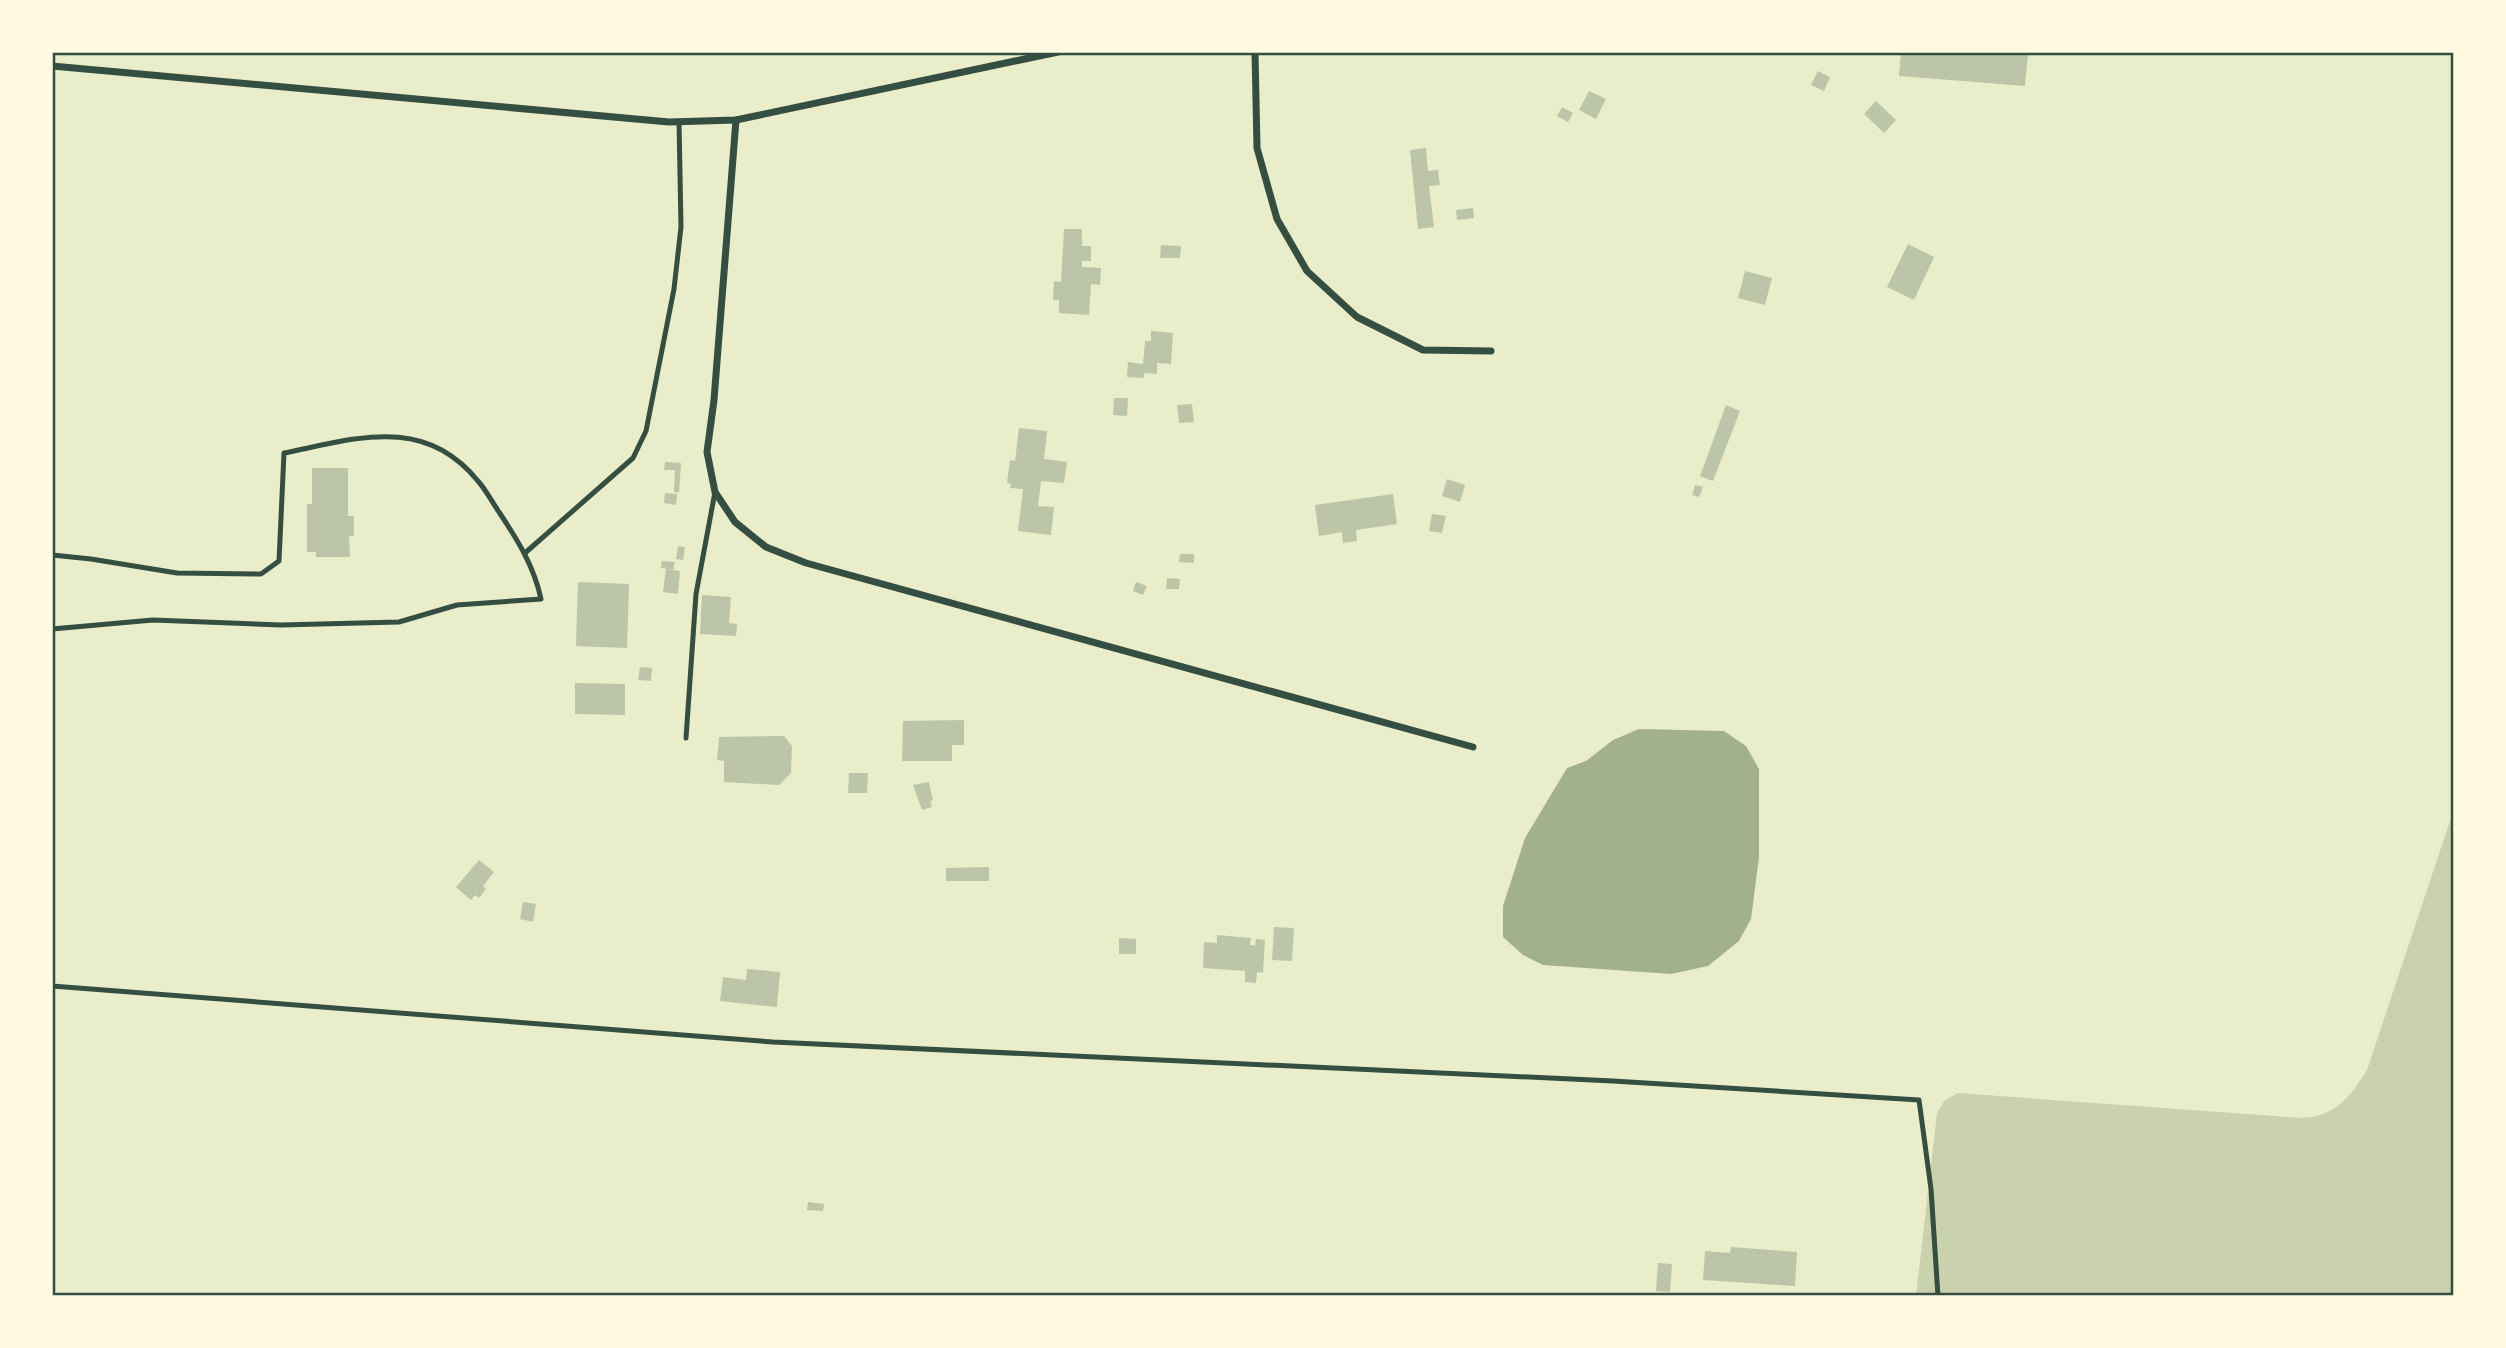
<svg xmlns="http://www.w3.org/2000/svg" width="2506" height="1348" font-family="Overpass,sans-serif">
	<rect width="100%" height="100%" fill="#e9edc9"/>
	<path fill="#cad2ad" d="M2453,812V1295L1916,1296L1937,1113L1944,1101L1958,1093L2300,1118C2336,1117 2349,1098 2367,1070Z"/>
	<polygon fill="#a3b18a" points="1639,729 1724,731 1746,746 1759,769 1759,857 1751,919 1739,941 1708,966 1671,974 1543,965 1523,955 1503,937 1503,906 1525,838 1567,768 1586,761 1613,740"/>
	<g fill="#bcc5a7">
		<polygon points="1901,52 2028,55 2025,86 1899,76"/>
		<polygon points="1818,71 1830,77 1824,91 1811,85"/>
		<polygon points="1589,91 1606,99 1596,119 1579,110"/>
		<polygon points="1876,101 1896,120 1884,133 1864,114"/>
		<polygon points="1562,107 1573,113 1568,122 1557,116"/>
		<polygon points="1426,148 1428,171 1438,170 1440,185 1429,186 1434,227 1418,229 1410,150"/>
		<polygon points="1473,208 1474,218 1457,220 1456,210"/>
		<polygon points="1064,229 1082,229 1082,246 1091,246 1091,261 1082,261 1082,267 1101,268 1100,285 1091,284 1089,315 1059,313 1059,300 1053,300 1054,281 1061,282"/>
		<polygon points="1908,244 1934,257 1914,300 1887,287"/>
		<polygon points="1161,245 1181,246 1180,258 1160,258"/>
		<polygon points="1745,271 1772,278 1765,305 1738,298"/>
		<polygon points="1151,331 1173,333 1171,364 1157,363 1157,374 1144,373 1144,378 1127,377 1128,362 1143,364 1145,341 1151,341"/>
		<polygon points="1114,398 1128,398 1127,416 1113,415"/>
		<polygon points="1192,404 1194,422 1179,423 1177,405"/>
		<polygon points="1726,405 1740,411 1713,481 1700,476"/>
		<polygon points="1019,428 1047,431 1044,459 1067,462 1064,483 1041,481 1038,506 1054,507 1051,535 1018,531 1023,489 1010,488 1011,484 1007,483 1010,460 1015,461"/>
		<polygon points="665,462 681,463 679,493 674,492 675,470 664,470"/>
		<polygon points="312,468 348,468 348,516 354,516 354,536 349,536 350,557 316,557 316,552 307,552 307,504 312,504"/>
		<polygon points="1447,479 1465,485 1460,502 1442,496"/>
		<polygon points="1695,485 1703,487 1699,497 1692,495"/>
		<polygon points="665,493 677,494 676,505 664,503"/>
		<polygon points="1393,494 1397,524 1356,530 1357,541 1343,543 1342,532 1319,536 1315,505"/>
		<polygon points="1432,514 1446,516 1442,533 1429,531"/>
		<polygon points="678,546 685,547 683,560 676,559"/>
		<polygon points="1180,554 1194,554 1194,563 1179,562"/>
		<polygon points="662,561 675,562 673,570 661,568"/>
		<polygon points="666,569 680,571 678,594 663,592"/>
		<polygon points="1167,578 1180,579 1179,589 1166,589"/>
		<polygon points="578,582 629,584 627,648 576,646"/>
		<polygon points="1136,582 1147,586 1143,595 1133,591"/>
		<polygon points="702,595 731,597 729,623 737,624 736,636 700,634"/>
		<polygon points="640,667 652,668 651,681 638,680"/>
		<polygon points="575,683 625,684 625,715 575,714"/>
		<polygon points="964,720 964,745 952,745 952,761 902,761 903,721"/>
		<polygon points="784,736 792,746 791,773 779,785 724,782 724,761 717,760 719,737"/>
		<polygon points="849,773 868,773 867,793 848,793"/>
		<polygon points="929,782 933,800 930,801 932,807 922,810 913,785"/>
		<polygon points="479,860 494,872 483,886 486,889 479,898 475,895 471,900 456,887"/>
		<polygon points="989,867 989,881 946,881 946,868"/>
		<polygon points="523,902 536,904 533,922 520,919"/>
		<polygon points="1274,927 1294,928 1292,961 1272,960"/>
		<polygon points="1217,935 1251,938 1250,945 1255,946 1256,939 1265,940 1263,973 1257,972 1256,983 1245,982 1245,971 1203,968 1204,942 1217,943"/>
		<polygon points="1119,938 1136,939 1136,954 1119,954"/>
		<polygon points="747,969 780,972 777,1007 720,1001 723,977 746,980"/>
		<polygon points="808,1202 824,1204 823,1211 807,1210"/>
		<polygon points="1731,1247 1797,1252 1795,1286 1703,1280 1705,1251 1730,1253"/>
		<polygon points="1658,1263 1672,1264 1670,1292 1656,1291"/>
	</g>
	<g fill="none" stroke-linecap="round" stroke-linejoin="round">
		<g stroke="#344e41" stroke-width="5">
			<polyline points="525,553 633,458 646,431 674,289 681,227 679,121"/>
			<path d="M52,555L91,559L177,573L261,574L279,561L284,453C355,439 424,414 478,481C486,490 492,502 499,512C517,539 534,566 541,599L457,605L399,622L281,625L153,620L52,629"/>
			<polyline points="686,738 696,594 715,492"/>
			<polyline points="52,986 773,1042 1613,1081 1919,1100 1931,1189 1938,1296"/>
		</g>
		<g stroke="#344e41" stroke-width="7">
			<polyline points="1255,52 1257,148 1277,219 1307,271 1357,317 1423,350 1491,351"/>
			<polyline points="52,66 669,122 736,120 1058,52"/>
			<polyline points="736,120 714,400 707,452 715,492 735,522 766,547 806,563 1473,747"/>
		</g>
	</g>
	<rect width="2506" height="1348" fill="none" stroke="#fefae0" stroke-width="108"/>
	<rect x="54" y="54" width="2398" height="1240" fill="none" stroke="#344e41" stroke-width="2.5"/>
</svg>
